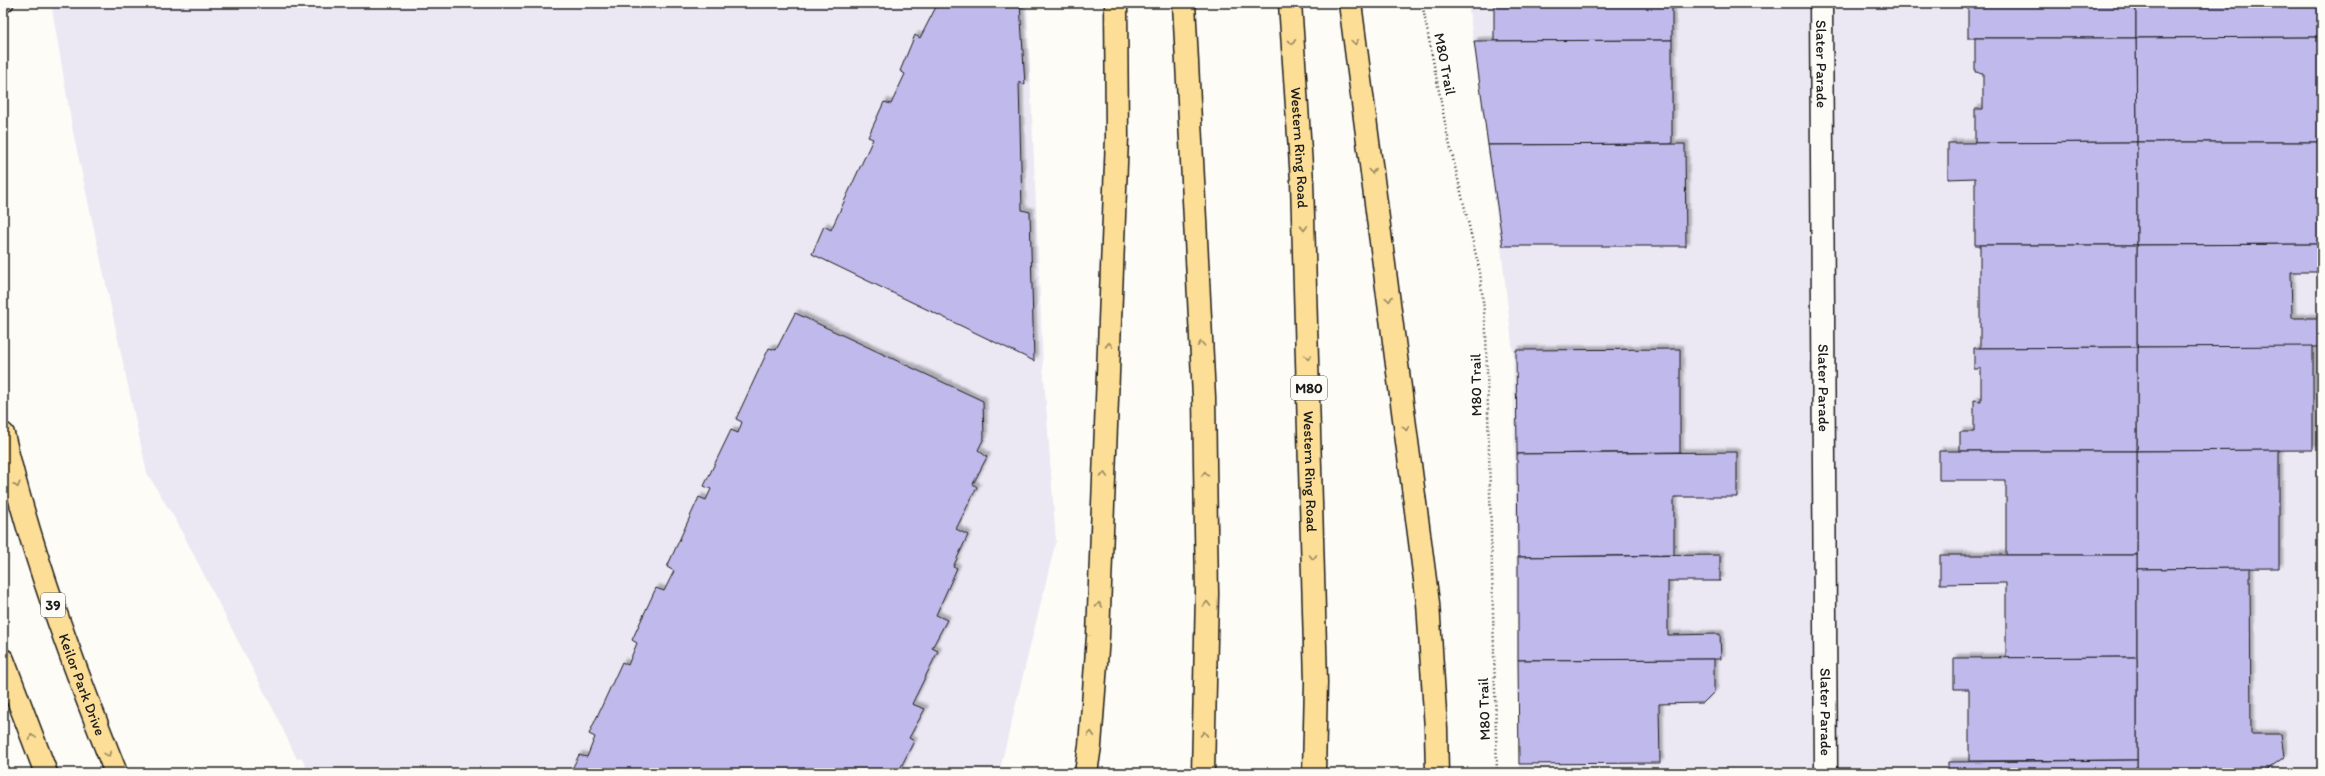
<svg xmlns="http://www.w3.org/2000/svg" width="2325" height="776" font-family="Itim,sans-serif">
	<defs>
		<filter id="shadow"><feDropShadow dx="3.5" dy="-3.5" stdDeviation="1" flood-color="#0004"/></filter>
	</defs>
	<rect width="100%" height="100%" fill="#fdfcf7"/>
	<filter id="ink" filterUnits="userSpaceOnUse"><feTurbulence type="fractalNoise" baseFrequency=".025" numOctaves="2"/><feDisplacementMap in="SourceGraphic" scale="8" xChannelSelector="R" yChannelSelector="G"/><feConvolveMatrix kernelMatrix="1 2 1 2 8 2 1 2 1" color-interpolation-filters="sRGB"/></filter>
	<g filter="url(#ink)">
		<g fill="#ebe8f3">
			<polygon points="51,3 1027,3 1043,364 1056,541 999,773 309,773 302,758 297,759 275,713 178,524 147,473 73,132"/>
			<polygon points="1468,3 2322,3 2322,773 1519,773 1513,353 1501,247"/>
		</g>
		<g fill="#c0b9eb" stroke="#1c1c1c" filter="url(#shadow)">
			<polygon points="938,3 1020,3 1025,85 1019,82 1022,210 1030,212 1034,361 812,254 824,226 831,230 873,139 868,137 884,102 891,104 905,74 900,71 915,35 920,38"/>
			<polygon points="1494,3 1672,3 1672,40 1494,41"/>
			<rect x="1968" y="3" width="168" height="35"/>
			<polygon points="2136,3 2322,3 2322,37 2136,38"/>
			<polygon points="2322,37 2322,142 2137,142 2136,38"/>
			<polygon points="1975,38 2136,38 2137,142 1975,143 1975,109 1983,109 1983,73 1975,72"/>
			<polygon points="1672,40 1672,144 1488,145 1474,41"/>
			<polygon points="2137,142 2137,245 1975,245 1975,178 1948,179 1948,143"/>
			<polygon points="2137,142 2322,142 2322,244 2137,245"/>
			<polygon points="1685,144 1686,246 1503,246 1488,145"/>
			<polygon points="2322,244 2322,272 2291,272 2292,318 2322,318 2322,347 2137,347 2137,245"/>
			<polygon points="1980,245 2137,245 2137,347 1980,348"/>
			<polygon points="795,313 983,401 984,438 978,450 987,457 973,484 977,487 956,529 968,535 953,567 957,568 936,615 947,620 932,648 938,651 912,704 925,709 909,738 914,741 898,773 570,773 579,755 587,757 595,737 589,734 622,662 628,665 637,643 632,640 656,588 664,591 674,571 667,567 699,497 706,500 711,489 704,486 731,430 738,433 742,422 736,419 769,348 776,350"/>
			<polygon points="2313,346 2313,450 2137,451 2137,347"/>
			<polygon points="2137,347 2137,451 1960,451 1960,432 1974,432 1974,400 1981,401 1981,369 1974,369 1974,348"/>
			<polygon points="1680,349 1680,452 1517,454 1516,350"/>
			<polygon points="2279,450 2279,568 2137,569 2137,451"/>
			<polygon points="1939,451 2137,451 2137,555 2006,555 2006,480 1939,480"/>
			<polygon points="1737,452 1737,497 1674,497 1674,555 1518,557 1517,454"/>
			<polygon points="1720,555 1720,581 1668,581 1668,635 1720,634 1721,659 1518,660 1518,557"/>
			<polygon points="1940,555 2137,555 2137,657 2006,658 2006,583 1940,584"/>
			<polygon points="2250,568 2251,734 2281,734 2284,757 2263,773 2137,773 2137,569"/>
			<polygon points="2137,657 2137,760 1969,761 1969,689 1954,689 1954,658"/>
			<polygon points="1714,659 1714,692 1703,703 1659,704 1660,763 1519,764 1518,660"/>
			<polygon points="2137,760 2137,773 1948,773 1948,762"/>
		</g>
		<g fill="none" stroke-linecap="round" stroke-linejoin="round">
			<g stroke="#1c1c1c" stroke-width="18">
				<polyline id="lane" points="3,5 6,3"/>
			</g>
			<g stroke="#1c1c1c" stroke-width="25">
				<g id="street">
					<path id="s1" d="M1821,3L1826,773"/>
				</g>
			</g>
			<g stroke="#1c1c1c" stroke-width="25">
				<g id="primary">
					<path id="s2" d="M3,434C30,550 72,662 116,773"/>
					<polyline points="3,660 46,773"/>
				</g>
			</g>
			<g stroke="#1c1c1c" stroke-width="25">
				<g id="highway">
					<polyline points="1184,3 1204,397 1207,594 1203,773"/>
					<path id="s3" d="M1290,3L1302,181L1316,682L1314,773"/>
					<polyline points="1350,3 1428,603 1436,729 1437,773"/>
					<polyline points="1086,773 1090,746 1098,636 1117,137 1116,3"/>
				</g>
			</g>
			<polyline stroke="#1c1c1c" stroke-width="2.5" stroke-dasharray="1 3" stroke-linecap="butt" points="1422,3 1447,133 1480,272 1486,331 1497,773"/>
			<use href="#lane" stroke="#fdfcf7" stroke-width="15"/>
			<use href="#street" stroke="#fdfcf7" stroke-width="22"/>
			<use href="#primary" stroke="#fcde96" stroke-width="22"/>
			<use href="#highway" stroke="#fcde96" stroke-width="22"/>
		</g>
		<defs><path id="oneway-chevron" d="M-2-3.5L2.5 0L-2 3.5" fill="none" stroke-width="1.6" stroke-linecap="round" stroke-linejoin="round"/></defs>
		<g stroke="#97875f">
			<use href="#oneway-chevron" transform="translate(1292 42) rotate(86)"/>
			<use href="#oneway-chevron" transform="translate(1355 42) rotate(82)"/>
			<use href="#oneway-chevron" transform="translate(1372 171) rotate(82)"/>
			<use href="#oneway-chevron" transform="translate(1304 228) rotate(88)"/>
			<use href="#oneway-chevron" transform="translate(1389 299) rotate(82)"/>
			<use href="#oneway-chevron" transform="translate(1201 344) rotate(-93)"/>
			<use href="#oneway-chevron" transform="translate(1109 345) rotate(-88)"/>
			<use href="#oneway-chevron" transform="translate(1308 357) rotate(88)"/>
			<use href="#oneway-chevron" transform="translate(1406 428) rotate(83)"/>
			<use href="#oneway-chevron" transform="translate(1205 474) rotate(-91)"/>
			<use href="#oneway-chevron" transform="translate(1104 475) rotate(-88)"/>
			<use href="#oneway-chevron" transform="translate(17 485) rotate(75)"/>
			<use href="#oneway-chevron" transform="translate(1313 557) rotate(89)"/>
			<use href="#oneway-chevron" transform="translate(1207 604) rotate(-89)"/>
			<use href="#oneway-chevron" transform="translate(1099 605) rotate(-88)"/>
			<use href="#oneway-chevron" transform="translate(1091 734) rotate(-86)"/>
			<use href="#oneway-chevron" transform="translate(1204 734) rotate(-89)"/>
			<use href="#oneway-chevron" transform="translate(32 737) rotate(-111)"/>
			<use href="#oneway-chevron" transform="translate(108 754) rotate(69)"/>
		</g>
	</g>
	<g text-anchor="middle" stroke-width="3" stroke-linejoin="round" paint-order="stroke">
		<g fill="#fdfcf7" stroke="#605f5e" stroke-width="1">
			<rect x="1291" y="376" width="36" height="24" rx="3"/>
			<rect x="41" y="593" width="24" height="24" rx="3"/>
		</g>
		<g font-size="14" font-weight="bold" fill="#1c1c1c">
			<text x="1309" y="393">M80</text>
			<text x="53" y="610">39</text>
		</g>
		<g font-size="15" fill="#1c1c1c" stroke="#fdfcf7">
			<text transform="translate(1445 64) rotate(79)" y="5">M80 Trail</text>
			<text dy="5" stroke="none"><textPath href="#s1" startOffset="61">Slater Parade</textPath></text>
			<text dy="5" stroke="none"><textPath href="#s3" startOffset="145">Western Ring Road</textPath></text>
			<text transform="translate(1476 385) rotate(-91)" y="5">M80 Trail</text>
			<text dy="5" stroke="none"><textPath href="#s1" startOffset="385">Slater Parade</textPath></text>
			<text dy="5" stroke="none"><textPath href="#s3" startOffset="469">Western Ring Road</textPath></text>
			<text dy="5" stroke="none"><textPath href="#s2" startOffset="263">Keilor Park Drive</textPath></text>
			<text transform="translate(1484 709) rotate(-92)" y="5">M80 Trail</text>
			<text dy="5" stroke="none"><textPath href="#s1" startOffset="709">Slater Parade</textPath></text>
		</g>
	</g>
	<rect width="2325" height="776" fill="none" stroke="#fdfcf7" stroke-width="16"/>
	<rect x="8" y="8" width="2309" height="760" fill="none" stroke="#1c1c1c" stroke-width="1.5" filter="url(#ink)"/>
</svg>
